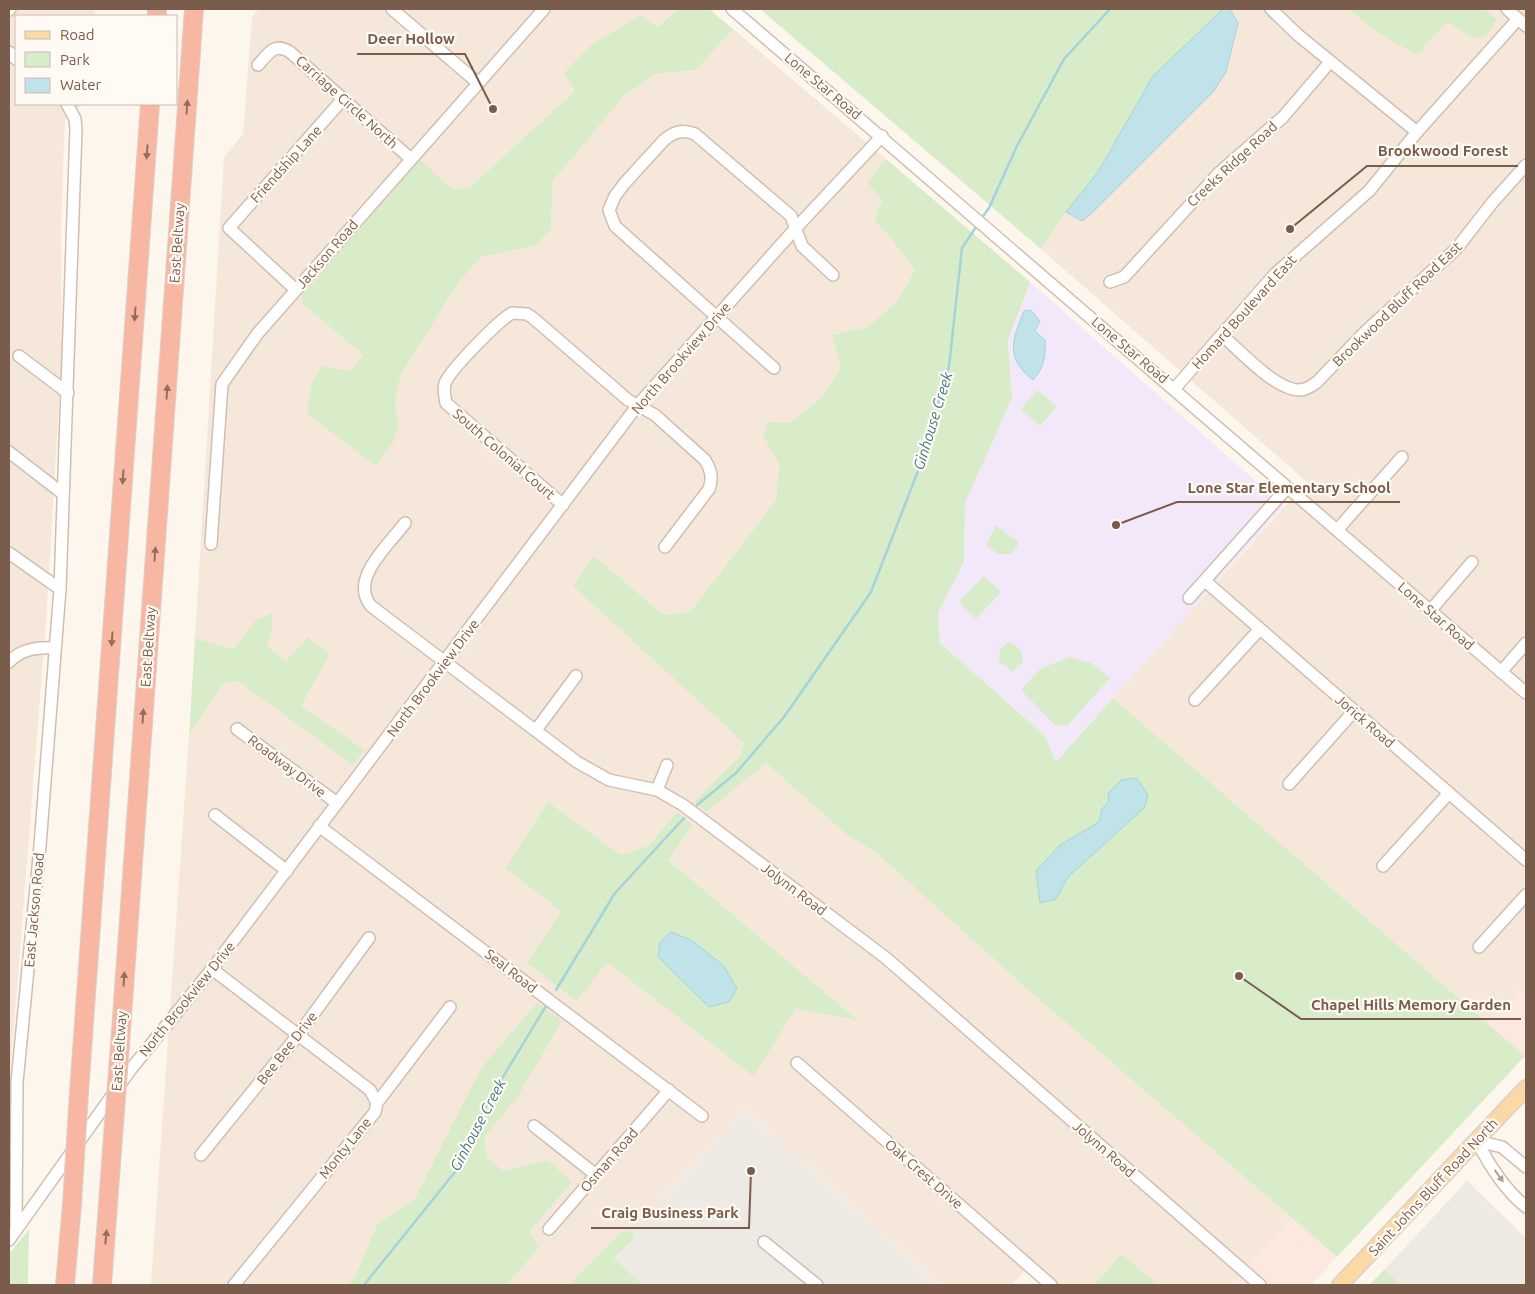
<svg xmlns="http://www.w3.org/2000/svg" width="1535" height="1294" font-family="Ubuntu,sans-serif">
	<rect width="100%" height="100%" fill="#fdf6ec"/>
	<g fill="#f5e8da" fill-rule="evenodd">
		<polygon points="9,9 95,9 95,16 16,16 16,104 83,104 65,119 61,228 62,353 46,622 11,1063 9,1151"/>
		<path d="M259,9H678L575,91L469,188L452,189L420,161L303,303L363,355L351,371L394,441L399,424L395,402L401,374L459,282L481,257L535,246L551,229L553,181L625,95L656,74L696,70L733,29L886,159L867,182L882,201L874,221L890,237L915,270L896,303L867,327L832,335L841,368L821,398L790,423L763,436L779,464L776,500L690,612L664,615L594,556L574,586L744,743L739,757L695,801L707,812L766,763L846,834L874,851L1035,996L1292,1218L1232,1285H1158L1122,1254L1093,1285H1041L1025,1271L1011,1285H939L745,1109L632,1232L624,1230L569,1285H507L539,1248L529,1232L572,1182L519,1169L504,1171L486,1157L485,1137L517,1098L561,1021L537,1003L481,1068L414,1200L378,1223L354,1278L346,1285H151L189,735L223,684L238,681L353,764L365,750L301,706L286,662L267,646L273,627L255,621L233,649L195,638L224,157L243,134L252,18ZM549,803L621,855L650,845L678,813L693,825L668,860L857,1019L796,1009L752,1075L607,962L527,963L561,911Z"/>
		<polygon points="1223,9 1349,9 1371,28 1497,20 1484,9 1526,9 1526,984 1488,1024 1113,698 1307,482 1041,249 1066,212"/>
	</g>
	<g fill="#fde8e0">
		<polygon points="1526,984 1526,1054 1525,1056 1488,1024"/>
		<polygon points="1292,1218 1337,1257 1311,1285 1232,1285"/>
	</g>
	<g fill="#efe9e4">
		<polygon points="745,1109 939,1285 643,1285 614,1258 634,1239 632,1232"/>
		<polygon points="1467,1181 1526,1238 1526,1285 1401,1285 1385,1269"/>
	</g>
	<polygon fill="#f3e8fa" points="1030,282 1284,506 1056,762 1045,736 940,643 938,613 964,562 965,503 1012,398 1008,340"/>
	<g fill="#d8ecc9" fill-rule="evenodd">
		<polygon points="678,9 709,9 733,29 696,70 656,74 625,95 553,181 551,229 535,246 481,257 459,282 401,374 395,402 399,424 394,441 376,466 307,414 311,385 322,366 350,371 363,355 302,303 302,295 420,160 452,189 469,188 575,91 564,73 591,45 641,15 657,27"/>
		<polygon points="760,9 1223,9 1153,76 1098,172 1066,212 1041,249"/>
		<polygon points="1349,9 1484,9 1497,20 1485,36 1473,38 1448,22 1416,55 1371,28"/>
		<path d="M886,159L1030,282L1008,340L1012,398L965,503L964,562L938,613L940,643L1045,736L1056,762L1113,698L1525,1056L1337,1257L1035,996L874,851L846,834L766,763L707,812L694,802L739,757L744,743L573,586L594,556L664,615L690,612L776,500L779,464L763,436L768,422L790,423L821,398L841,368L832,335L867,327L896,303L915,270L890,237L874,221L882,201L867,182ZM1137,779L1144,808L1068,877L1056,899L1040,902L1036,871L1060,845L1100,822L1102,809L1109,801L1108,793L1121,780Z"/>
		<polygon points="1037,390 1057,406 1040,426 1021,409"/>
		<polygon points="996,525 1018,542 1017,547 1010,554 999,554 986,546"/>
		<polygon points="984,576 1001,592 976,619 959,602"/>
		<polygon points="272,613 273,627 267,646 286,661 308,637 330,654 301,706 365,750 353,765 238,681 223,684 189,735 195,638 233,649 255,621"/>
		<path d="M1008,642C1019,645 1022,651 1023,662L1013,672L999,661C998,653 1001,647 1008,642Z"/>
		<polygon points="1070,657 1091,663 1110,678 1068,725 1056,726 1021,690 1040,669"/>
		<polygon points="548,802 621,855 650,845 677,812 693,825 668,860 858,1020 796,1009 753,1076 607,962 577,1001 527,963 561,911 505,868"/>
		<polygon points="537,1003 562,1021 517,1098 485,1137 486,1157 504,1171 548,1160 572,1182 529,1232 539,1248 507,1285 346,1285 354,1278 378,1223 414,1200 481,1068"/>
		<polygon points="29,1229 28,1285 9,1285 9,1254"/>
		<polygon points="624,1230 632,1232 634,1239 614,1258 643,1285 569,1285"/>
		<polygon points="1122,1254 1158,1285 1093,1285"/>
		<polygon points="1385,1269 1401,1285 1369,1285"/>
	</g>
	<g fill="#bfe3e8" stroke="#a5d3da">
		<polygon points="1223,9 1230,9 1238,23 1226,72 1213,92 1092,213 1082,221 1066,212 1098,172 1153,76"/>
		<path d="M1031,310L1040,321L1035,331L1045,340C1046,356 1044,368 1033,380C1005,358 1012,340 1024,311Z"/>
		<polygon points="1137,778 1148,795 1144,808 1068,877 1056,899 1040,903 1036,871 1060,845 1099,822 1102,809 1109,801 1108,793 1121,780"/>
		<polygon points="671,932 691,940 724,966 737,989 729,1002 709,1007 658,957 660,942"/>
	</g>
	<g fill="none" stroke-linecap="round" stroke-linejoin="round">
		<g stroke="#a5d3da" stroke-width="2.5">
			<polyline points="981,219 989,208 1017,146 1064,59 1110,9"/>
			<polyline points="697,805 736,773 784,717 871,592 920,466 949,366 962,248 978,224"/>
			<polyline points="556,990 615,893 684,818"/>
			<polyline points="364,1285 455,1172 489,1100 546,1006"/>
		</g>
		<g stroke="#d1beb0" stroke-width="14">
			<g id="minor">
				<polyline points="392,9 478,83"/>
				<polyline points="732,9 1526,693"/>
				<polyline points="1271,9 1298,35 1417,132"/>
				<polyline points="1507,9 1526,26"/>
				<polyline points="9,10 10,9"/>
				<polyline points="9,52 16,59"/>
				<path d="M258,65C269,53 274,42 290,52L411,159"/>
				<polyline points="1110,282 1124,277 1219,173 1283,117 1330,62"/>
				<polyline points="296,290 229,228 343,99"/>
				<path d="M1223,336C1240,351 1276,390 1299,390C1306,390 1312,386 1317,382L1365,332L1457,248L1492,203L1526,165"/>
				<polyline points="19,356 68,393"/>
				<path d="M774,368L615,226L609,210L615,196L624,184L664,140C674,132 682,129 695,134L791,216L802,246L833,275"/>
				<polyline points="1175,388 1275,274 1369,191 1417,132 1518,19"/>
				<polyline points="9,452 62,493"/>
				<path d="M563,505L446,403C445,397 443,390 445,383C451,369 498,321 512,313L527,314L533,318L628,400L655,415L705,460C711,470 713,478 709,489L665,547"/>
				<path d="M405,523C388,546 349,579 371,606L577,762L609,780L657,790L683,805L886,958L1260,1285"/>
				<polyline points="1337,530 1402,457"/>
				<polyline points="211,544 222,384 258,333 544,9"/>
				<polyline points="9,553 60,589"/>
				<polyline points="1205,581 1526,860"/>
				<polyline points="1189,598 1287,488"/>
				<polyline points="1430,611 1472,562"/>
				<path d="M9,662C21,649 37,647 55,648"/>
				<polyline points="1501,672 1526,643"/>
				<polyline points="1195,700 1259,630"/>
				<polyline points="237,729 337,803"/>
				<polyline points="536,730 576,676"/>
				<polyline points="1289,784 1354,711"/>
				<polyline points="657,790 667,765"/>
				<polyline points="215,815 287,871"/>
				<polyline points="319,826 702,1116"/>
				<polyline points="1383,866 1449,793"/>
				<polyline points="1479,947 1526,895"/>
				<polyline points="212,969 370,1090 377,1103"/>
				<polyline points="797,1063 1051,1285"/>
				<polyline points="534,1126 596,1175"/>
				<path d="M1477,1141C1489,1165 1505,1190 1526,1207"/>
				<polyline points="1477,1141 1502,1147 1526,1167"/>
				<polyline points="201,1155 298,1035 369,938"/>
				<polyline points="549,1229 669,1090"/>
				<polyline points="16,1230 17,1082 40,846 60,589 76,129 75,119 67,104"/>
				<polyline points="9,1240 131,1069 212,969 637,406 795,229 882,136"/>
				<polyline points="764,1242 817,1285"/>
				<polyline points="234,1285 375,1112 377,1103 450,1007"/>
			</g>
		</g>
		<g stroke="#dad1cd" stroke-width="18">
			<polyline id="major" points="1340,1285 1526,1088"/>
		</g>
		<g stroke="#dad1cd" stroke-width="20">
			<g id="highway">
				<polyline points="157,16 157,9"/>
				<polyline points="120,1045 194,9"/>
				<polyline points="79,1092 150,104"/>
				<polyline points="65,1285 72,1204"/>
				<polyline points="102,1285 112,1150"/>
			</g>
		</g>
		<use href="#minor" stroke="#fff" stroke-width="11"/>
		<use href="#major" stroke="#fbd9a5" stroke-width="15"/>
		<use href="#highway" stroke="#f7b7a3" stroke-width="18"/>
		<g stroke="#dad1cd" stroke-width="20" stroke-linecap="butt">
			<g id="highway-bridge">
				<polyline points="112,1150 120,1045"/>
				<polyline points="72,1204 79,1092"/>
			</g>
		</g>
		<use href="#highway-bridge" stroke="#f7b7a3" stroke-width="18"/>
	</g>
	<defs><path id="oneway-solid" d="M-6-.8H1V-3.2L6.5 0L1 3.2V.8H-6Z" transform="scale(1.25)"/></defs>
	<g fill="#936e5e">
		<use href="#oneway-solid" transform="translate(187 107) rotate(-86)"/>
		<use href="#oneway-solid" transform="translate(147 152) rotate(94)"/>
		<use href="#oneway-solid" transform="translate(135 314) rotate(94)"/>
		<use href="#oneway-solid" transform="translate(167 392) rotate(-86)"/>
		<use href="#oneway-solid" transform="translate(123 477) rotate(94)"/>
		<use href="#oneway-solid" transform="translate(155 554) rotate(-86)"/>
		<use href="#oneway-solid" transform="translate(112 639) rotate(94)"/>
		<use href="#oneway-solid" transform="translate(143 716) rotate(-86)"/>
		<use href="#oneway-solid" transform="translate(124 979) rotate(-86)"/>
		<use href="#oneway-solid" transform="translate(106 1237) rotate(-84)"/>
	</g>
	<use fill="#af9d94" href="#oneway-solid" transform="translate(1499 1176) rotate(54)"/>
	<g text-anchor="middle" stroke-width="4.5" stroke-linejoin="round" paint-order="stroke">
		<g font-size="14" fill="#7a5c4d" stroke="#fffaf3">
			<text transform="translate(823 86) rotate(40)" y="5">Lone Star Road</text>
			<text transform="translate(347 102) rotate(42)" y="5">Carriage Circle North</text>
			<text transform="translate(286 164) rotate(-48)" y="5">Friendship Lane</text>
			<text transform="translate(1232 164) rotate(-43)" y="5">Creeks Ridge Road</text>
			<text transform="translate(177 243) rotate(-86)" y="5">East Beltway</text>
			<text transform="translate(327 254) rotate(-49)" y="5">Jackson Road</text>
			<text transform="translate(1397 304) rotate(-44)" y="5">Brookwood Bluff Road East</text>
			<text transform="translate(1244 312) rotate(-48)" y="5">Homard Boulevard East</text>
			<text transform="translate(1130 350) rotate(40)" y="5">Lone Star Road</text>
			<text transform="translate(681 358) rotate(-49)" y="5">North Brookview Drive</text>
			<text transform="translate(504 454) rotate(41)" y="5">South Colonial Court</text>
			<text transform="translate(1436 616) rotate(41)" y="5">Lone Star Road</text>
			<text transform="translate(148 647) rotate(-86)" y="5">East Beltway</text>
			<text transform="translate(433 678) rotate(-53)" y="5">North Brookview Drive</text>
			<text transform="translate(1365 721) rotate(41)" y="5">Jorick Road</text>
			<text transform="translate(287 766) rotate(37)" y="5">Roadway Drive</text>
			<text transform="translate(794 889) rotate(37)" y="5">Jolynn Road</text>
			<text transform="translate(34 910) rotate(-85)" y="5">East Jackson Road</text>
			<text transform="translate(511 971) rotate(38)" y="5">Seal Road</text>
			<text transform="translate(187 999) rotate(-51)" y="5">North Brookview Drive</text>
			<text transform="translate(287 1048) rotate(-52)" y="5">Bee Bee Drive</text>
			<text transform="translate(119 1051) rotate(-86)" y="5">East Beltway</text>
			<text transform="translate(345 1148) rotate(-51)" y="5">Monty Lane</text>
			<text transform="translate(1104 1149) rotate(41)" y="5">Jolynn Road</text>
			<text transform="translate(609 1160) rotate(-49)" y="5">Osman Road</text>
			<text transform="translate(924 1174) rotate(41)" y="5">Oak Crest Drive</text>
			<text transform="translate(1433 1187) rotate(-47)" y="5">Saint Johns Bluff Road North</text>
		</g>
		<g font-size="15" font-style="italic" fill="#437c86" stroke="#fffaf3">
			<text transform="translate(933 421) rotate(-73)" y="5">Ginhouse Creek</text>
			<text transform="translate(478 1125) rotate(-62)" y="5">Ginhouse Creek</text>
		</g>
	</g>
	<path fill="none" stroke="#7a5c4d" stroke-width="2" d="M493 109L465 54H357M1290 229L1367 166H1518M1116 525L1177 502H1400M1239 976L1301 1019H1521M751 1171L749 1228H591"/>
	<g fill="#7a5c4d" stroke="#fffaf3" stroke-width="2">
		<circle cx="493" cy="109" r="5"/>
		<circle cx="1290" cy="229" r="5"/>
		<circle cx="1116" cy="525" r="5"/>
		<circle cx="1239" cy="976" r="5"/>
		<circle cx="751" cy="1171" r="5"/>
	</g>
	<g font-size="15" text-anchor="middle" font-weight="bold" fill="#7a5c4d" stroke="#fffaf3" stroke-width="4.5" stroke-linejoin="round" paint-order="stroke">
		<text x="411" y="44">Deer Hollow</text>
		<text x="1443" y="156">Brookwood Forest</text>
		<text x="1289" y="493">Lone Star Elementary School</text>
		<text x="1411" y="1010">Chapel Hills Memory Garden</text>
		<text x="670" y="1218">Craig Business Park</text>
	</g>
	<rect width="1535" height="1294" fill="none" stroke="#7a5c4d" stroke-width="20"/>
	<rect x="15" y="15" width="162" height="90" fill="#fffaf3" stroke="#cabbb1"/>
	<rect x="25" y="31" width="25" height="8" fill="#fbd9a5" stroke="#cabbb1"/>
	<text x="60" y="40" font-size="15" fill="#7a5c4d">Road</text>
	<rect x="25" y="52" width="25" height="15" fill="#d8ecc9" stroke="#cabbb1"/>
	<text x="60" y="65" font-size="15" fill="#7a5c4d">Park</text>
	<rect x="25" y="78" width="25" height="15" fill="#bfe3e8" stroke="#cabbb1"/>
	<text x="60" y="90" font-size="15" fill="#7a5c4d">Water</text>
</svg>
